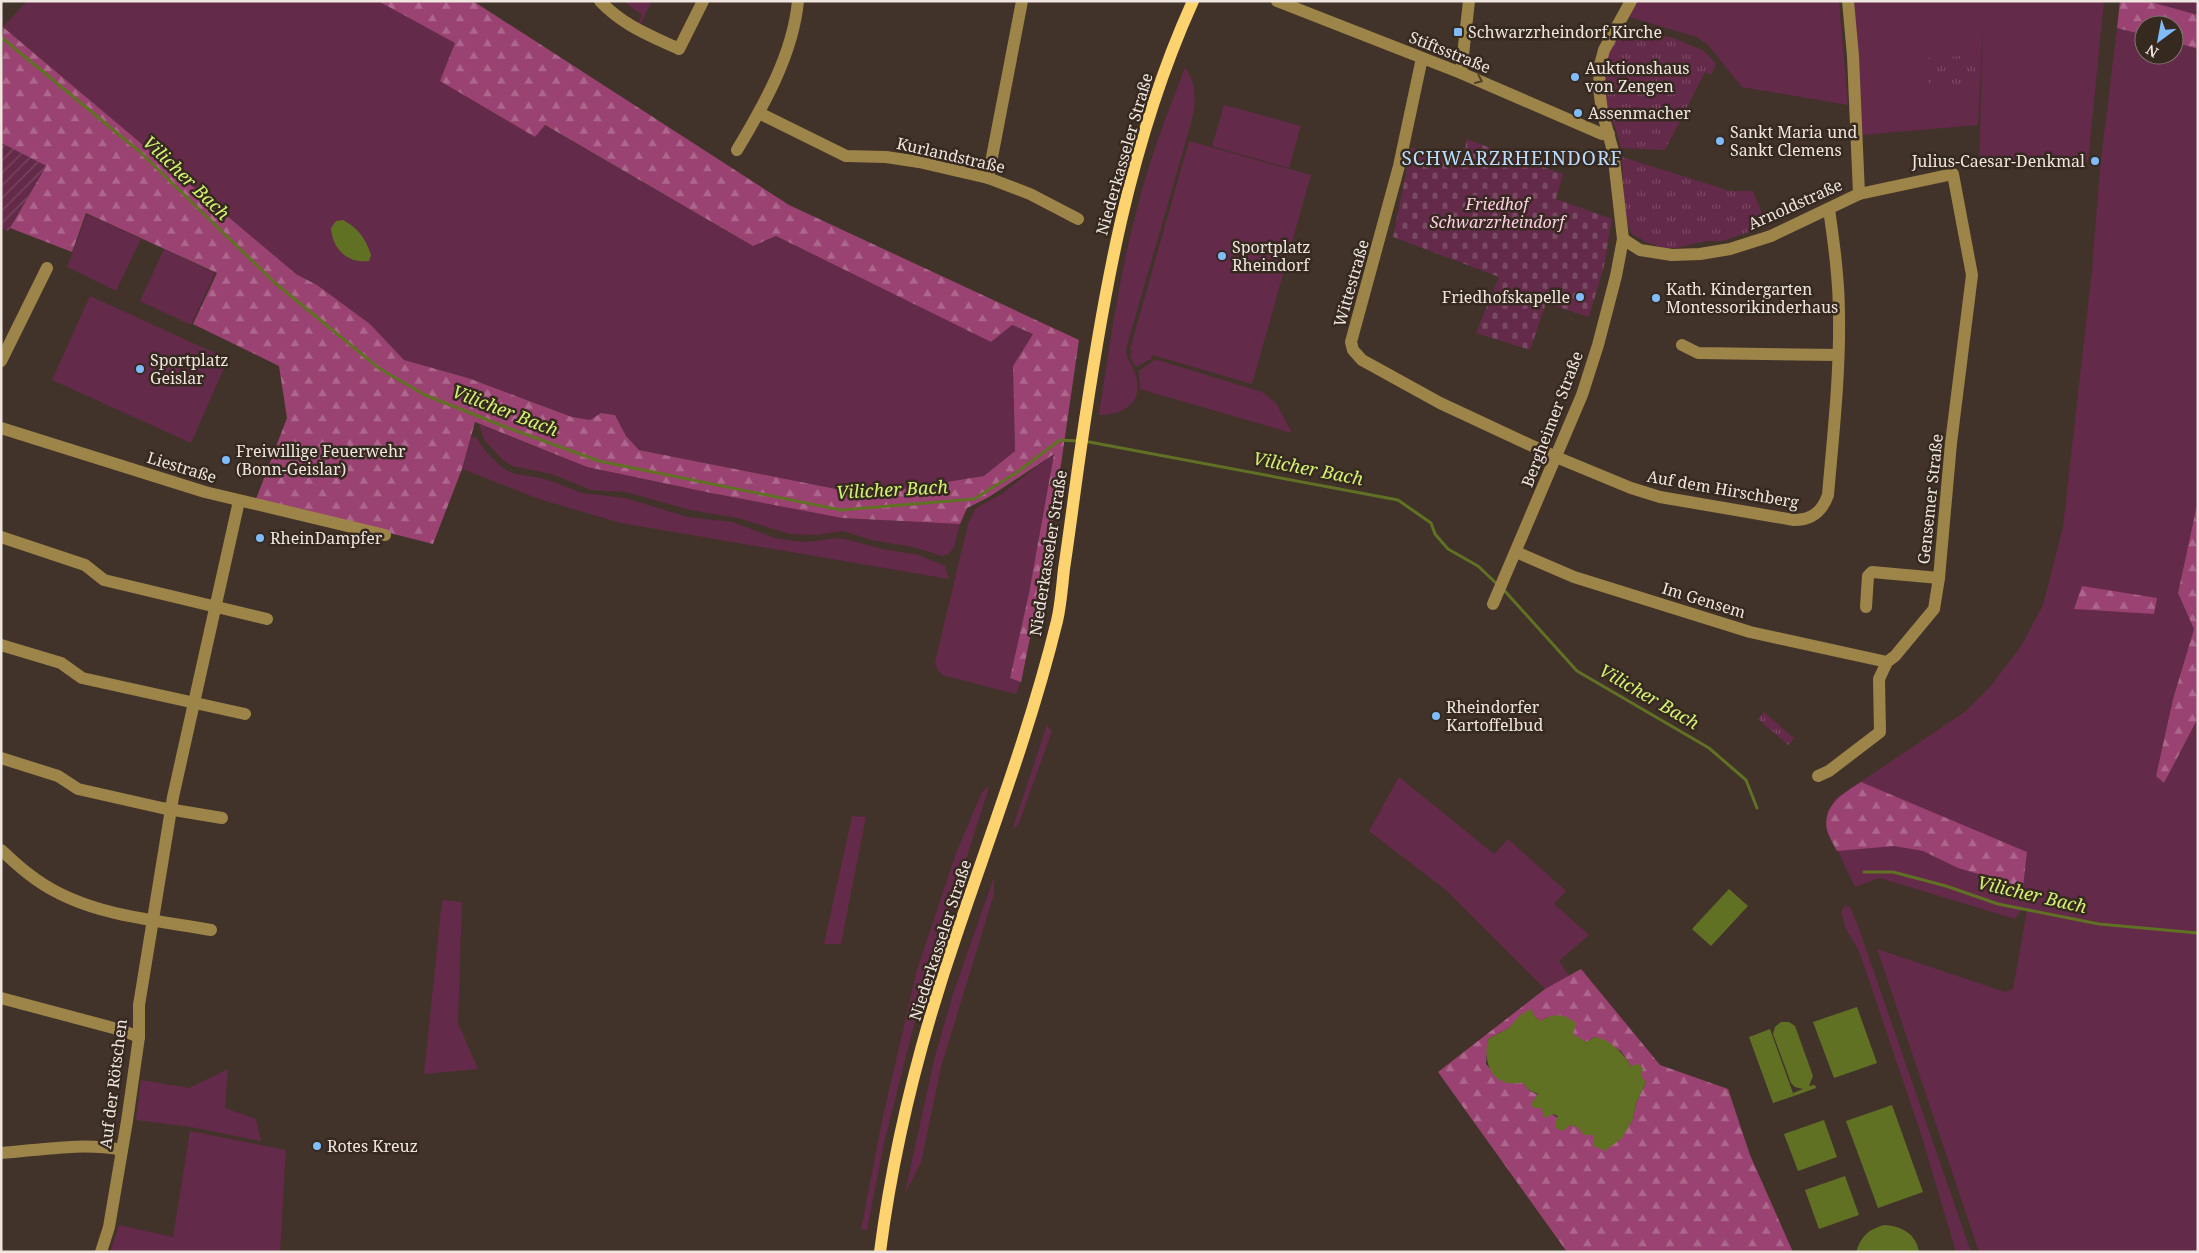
<svg xmlns="http://www.w3.org/2000/svg" width="2199" height="1253" font-family="'Noto Serif',serif">
	<defs>
		<pattern id="forest-firs" width="22" height="20" patternUnits="userSpaceOnUse" patternTransform="scale(1.25)"><rect width="22" height="20" fill="#9a4271"/><path d="M5 1l3.5 6h-7zM16 11l3.5 6h-7z" fill="#ad668c"/></pattern>
		<pattern id="cemetery-stones" width="16" height="16" patternUnits="userSpaceOnUse" patternTransform="scale(1.25)"><rect width="16" height="16" fill="#642a49"/><path d="M2 7V4a2 2 0 0 1 4 0v3zM10 15v-3a2 2 0 0 1 4 0v3z" fill="#7a4963"/></pattern>
		<pattern id="park-tufts" width="24" height="20" patternUnits="userSpaceOnUse" patternTransform="scale(1.25)"><rect width="24" height="20" fill="#642a49"/><path d="M3 7l-1-3M5 7V3M7 7l1-3M15 17l-1-3M17 17v-4M19 17l1-3" fill="none" stroke="#7a4963"/></pattern>
		<pattern id="garden-furrows" width="10" height="10" patternUnits="userSpaceOnUse" patternTransform="scale(1.25)"><rect width="10" height="10" fill="#642a49"/><path d="M-1 1l2-2M0 10L10 0M9 11l2-2" fill="none" stroke="#7a4963"/></pattern>
	</defs>
	<rect width="100%" height="100%" fill="#41332a"/>
	<g fill="#642a49">
		<polygon points="27,1 378,1 456,43 535,137 544,125 753,246 776,236 991,342 1012,325 1033,334 1013,366 1015,451 985,476 884,492 836,489 639,450 626,436 615,415 601,413 590,420 572,417 468,378 404,360 370,324 317,285 296,274 3,27"/>
		<polygon points="623,1 652,1 639,27 637,26 642,15"/>
		<polygon points="1637,1 1839,1 1848,105 1742,87 1708,45 1697,37 1629,17"/>
		<polygon points="1851,1 2104,1 2088,162 2064,160 1979,166 1983,24 1978,125 1862,135"/>
		<polygon points="2147,1 2198,1 2198,15"/>
		<polygon points="2117,28 2144,35 2144,55 2174,55 2174,42 2198,49 2198,500 2178,592 2194,629 2173,699 2156,776 2164,783 2198,718 2198,1252 1979,1252 1877,949 2005,992 2013,989 2027,910 2022,909 2015,919 1880,878 1855,887 1827,829 1828,812 1835,799 1966,711 1990,687 2021,646 2043,605 2063,527 2092,270 2100,168"/>
		<path d="M1185,68C1197,83 1196,101 1192,120L1126,349C1126,358 1131,362 1134,371C1146,400 1126,415 1099,415C1110,343 1120,269 1140,198C1152,153 1168,111 1185,68Z"/>
		<polygon points="1224,105 1301,126 1289,168 1212,146"/>
		<polygon points="1189,141 1311,175 1252,384 1152,355 1151,359 1136,367 1130,357 1132,350 1130,349"/>
		<polygon points="87,214 141,239 116,291 67,267"/>
		<polygon points="164,249 215,273 191,325 140,301"/>
		<polygon points="90,296 228,359 191,443 52,380"/>
		<polygon points="1154,360 1158,360 1262,392 1276,403 1292,433 1140,389 1139,371"/>
		<polygon points="479,424 587,467 711,493 842,518 960,524 954,547 949,554 942,556 913,547 872,540 843,531 817,535 790,534 738,518 690,510 626,492 591,490 552,474 512,466 503,460 484,440"/>
		<polygon points="476,437 487,453 504,469 515,474 541,478 557,483 581,493 625,498 688,517 732,522 775,538 793,541 807,542 837,538 845,539 882,549 919,555 945,566 949,579 621,523 542,500 462,469 471,438"/>
		<polygon points="1054,453 1029,593 1010,678 1021,682 1016,694 942,675 937,669 935,662 968,524 976,508 1003,493"/>
		<polygon points="1047,725 1052,731 1019,823 1012,830"/>
		<polygon points="1399,777 1494,854 1508,839 1566,891 1554,904 1589,935 1559,961 1570,977 1545,989 1447,891 1369,831"/>
		<polygon points="989,787 916,1017 884,1143 867,1230 861,1229 883,1116 917,970 956,853 982,792"/>
		<polygon points="852,816 866,817 841,944 824,944"/>
		<polygon points="994,877 994,894 941,1067 921,1163 905,1193 934,1060 952,997"/>
		<polygon points="442,900 462,902 458,1023 478,1069 424,1074"/>
		<polygon points="1845,905 1850,907 1857,923 1971,1252 1956,1252 1921,1134 1859,951 1846,929 1841,912"/>
		<polygon points="228,1069 225,1108 256,1119 261,1141 191,1127 136,1120 141,1080 189,1088"/>
		<polygon points="190,1131 286,1150 280,1252 110,1252 119,1225 173,1237"/>
	</g>
	<g fill="url(#forest-firs)" fill-rule="evenodd">
		<polygon points="378,1 473,1 789,205 1079,340 1050,540 1021,682 1010,678 1029,593 1054,454 989,497 967,508 960,524 842,518 711,493 587,467 475,422 462,469 433,544 256,499 287,418 279,366 193,324 217,273 86,213 72,252 10,228 46,166 1,143 3,27 296,274 317,285 370,324 404,360 468,378 572,417 590,420 601,413 615,415 626,436 639,450 836,489 884,492 984,476 1015,451 1013,366 1033,334 1012,325 991,342 776,236 753,246 545,125 535,137 440,81 455,43"/>
		<polygon points="2120,1 2147,1 2198,15 2198,49 2174,42 2174,25 2144,25 2144,35 2117,28"/>
		<polygon points="2198,500 2198,718 2164,783 2156,776 2173,699 2194,629 2178,593"/>
		<polygon points="2082,586 2157,598 2154,614 2074,609"/>
		<path d="M1861,782L2027,852L2023,887L1958,868L1923,851L1894,846L1837,851C1834,845 1829,837 1827,830C1822,805 1844,793 1861,782Z"/>
		<path d="M1581,969L1660,1065L1728,1089L1750,1155L1793,1252H1567L1438,1072L1545,989ZM1531,1010L1535,1017L1541,1021L1548,1017L1579,1040L1586,1042L1595,1037L1621,1051L1631,1066L1646,1082L1636,1103L1633,1119L1577,1127C1565,1124 1553,1114 1541,1108L1538,1095L1529,1090L1523,1083C1502,1083 1500,1080 1486,1064L1488,1039L1509,1028Z"/>
	</g>
	<polygon fill="url(#cemetery-stones)" points="1466,139 1563,174 1556,199 1612,219 1604,266 1589,317 1546,303 1530,350 1476,333 1499,277 1393,237 1411,148 1465,161"/>
	<g fill="url(#park-tufts)">
		<path d="M1623,28L1673,38L1704,51L1716,64L1711,75L1705,72L1665,150L1621,148C1617,128 1607,110 1603,91C1599,69 1612,46 1623,28Z"/>
		<polygon points="1976,55 1975,84 1929,87 1927,58"/>
		<polygon points="1622,157 1730,191 1753,191 1767,226 1722,241 1704,241 1677,248 1665,248 1646,242 1632,234 1628,225 1624,207"/>
		<polygon points="1764,712 1794,738 1788,745 1758,719"/>
	</g>
	<polygon fill="url(#garden-furrows)" points="1,143 46,166 8,231 1,228"/>
	<g fill="#607124">
		<path d="M343,220C358,228 366,239 371,255L369,261C347,264 332,248 331,228L336,221Z"/>
		<polygon points="1729,889 1748,906 1711,946 1692,929"/>
		<polygon points="1857,1007 1877,1063 1834,1078 1813,1022"/>
		<path d="M1531,1009L1535,1017L1541,1021C1555,1012 1564,1014 1576,1023L1573,1034L1586,1042L1595,1037C1611,1040 1622,1052 1631,1066L1638,1064L1643,1068L1641,1076L1646,1082L1636,1103L1633,1119L1622,1138L1605,1151L1594,1146L1593,1135H1584L1577,1127L1570,1125L1563,1131L1555,1128V1122L1558,1116L1553,1114L1545,1118L1541,1108H1534L1531,1104L1538,1094L1529,1090L1523,1083C1518,1083 1512,1084 1507,1083C1487,1078 1484,1055 1488,1039L1509,1028L1520,1015Z"/>
		<polygon points="1781,1022 1789,1022 1795,1026 1813,1076 1809,1086 1815,1085 1816,1088 1794,1096 1793,1093 1803,1089 1795,1087 1791,1083 1773,1034 1775,1027"/>
		<polygon points="1770,1029 1794,1096 1773,1103 1749,1037"/>
		<polygon points="1892,1105 1923,1192 1878,1208 1846,1121"/>
		<polygon points="1824,1120 1837,1157 1798,1171 1784,1134"/>
		<polygon points="1845,1176 1859,1215 1819,1229 1805,1190"/>
		<path d="M1884,1225C1902,1226 1916,1234 1919,1252H1856C1861,1236 1869,1229 1884,1225Z"/>
	</g>
	<g fill="none" stroke-linecap="round" stroke-linejoin="round">
		<g stroke="#607124" stroke-width="3">
			<polyline points="1,37 140,152 275,283 380,369 425,395 508,428 599,461 841,510 974,499 1016,473 1060,440 1078,441"/>
			<polyline points="1084,441 1398,500 1431,523 1435,534 1448,549 1478,566 1498,585"/>
			<polyline points="1503,589 1577,671 1709,748 1746,780 1757,808"/>
			<polyline points="1864,872 1893,872 1946,886 1998,904 2099,924 2198,933"/>
		</g>
		<g stroke="#9d8448" stroke-width="12">
			<path d="M600,1C624,26 649,35 679,49L703,1"/>
			<polyline points="1277,1 1461,73 1602,134 1609,134"/>
			<polyline points="1848,1 1853,56 1859,194"/>
			<path d="M1422,58L1399,166L1351,342L1353,350L1362,360L1440,403L1556,457L1631,488L1660,497L1794,520C1812,520 1822,512 1828,495C1833,436 1840,375 1839,316C1839,280 1834,244 1829,209"/>
			<polyline points="1461,73 1469,1"/>
			<polyline points="759,113 846,156 886,157 919,162 988,178 1030,194 1078,219"/>
			<path d="M737,150C764,105 793,54 798,1"/>
			<polyline points="988,178 1022,1"/>
			<polyline points="1623,239 1640,250 1672,255 1700,254 1730,249 1771,236 1859,194 1953,174 1972,275 1951,443 1939,578 1934,609 1895,656 1887,662 1879,679 1880,732 1829,771 1818,776"/>
			<polyline points="1682,345 1698,353 1838,355"/>
			<polyline points="1,361 47,268"/>
			<polyline points="1,428 205,492 385,535"/>
			<polyline points="1,537 85,565 104,580 267,619"/>
			<polyline points="1516,552 1574,577 1750,632 1887,662"/>
			<polyline points="1493,604 1582,395 1598,345 1616,276 1623,239 1613,151 1602,111 1599,88 1600,65 1604,50 1631,1"/>
			<polyline points="1866,607 1868,576 1872,572 1939,578"/>
			<polyline points="1,645 61,663 82,678 245,714"/>
			<polyline points="1,758 58,776 78,789 162,808 222,818"/>
			<path d="M1,850C10,858 20,868 30,875C81,915 149,919 211,930"/>
			<polyline points="1,998 121,1030 139,1037"/>
			<path d="M1,1153C41,1150 83,1142 122,1150"/>
			<polyline points="101,1252 109,1227 127,1121 139,1037 139,1005 173,797 239,501"/>
		</g>
		<path stroke="#fcd36e" stroke-width="12" d="M880,1252C894,1143 922,1034 958,930C993,827 1031,727 1057,621C1061,604 1062,586 1064,569C1070,529 1075,488 1081,447C1103,295 1129,142 1193,1"/>
	</g>
	<defs><path id="oneway-chevron" d="M-2-3.5L2.5 0L-2 3.5" fill="none" stroke-width="1.6" stroke-linecap="round" stroke-linejoin="round" transform="scale(1.25)"/></defs>
	<use stroke="#50402a" href="#oneway-chevron" transform="translate(1479 80) rotate(24)"/>
	<g fill="#81bcfa" stroke="#362920" stroke-width="2">
		<rect x="1453" y="27" width="10" height="10" rx="2.5"/>
		<circle cx="1575" cy="77" r="5"/>
		<circle cx="1578" cy="113" r="5"/>
		<circle cx="1720" cy="141" r="5"/>
		<circle cx="2095" cy="161" r="5"/>
		<circle cx="1222" cy="256" r="5"/>
		<circle cx="1580" cy="297" r="5"/>
		<circle cx="1656" cy="298" r="5"/>
		<circle cx="140" cy="369" r="5"/>
		<circle cx="226" cy="460" r="5"/>
		<circle cx="260" cy="538" r="5"/>
		<circle cx="1436" cy="716" r="5"/>
		<circle cx="317" cy="1146" r="5"/>
	</g>
	<g text-anchor="middle" stroke-width="5" stroke-linejoin="round" paint-order="stroke">
		<g font-size="16" fill="#efe6e0" stroke="#362920" text-anchor="start">
			<text x="1468" y="38">Schwarzrheindorf Kirche</text>
			<text x="1585" y="74">Auktionshaus<tspan x="1585" dy="18">von Zengen</tspan></text>
			<text x="1588" y="119">Assenmacher</text>
			<text x="1730" y="138">Sankt Maria und<tspan x="1730" dy="18">Sankt Clemens</tspan></text>
			<text x="2085" y="167" text-anchor="end">Julius-Caesar-Denkmal</text>
			<text x="1232" y="253">Sportplatz<tspan x="1232" dy="18">Rheindorf</tspan></text>
			<text x="1666" y="295">Kath. Kindergarten<tspan x="1666" dy="18">Montessorikinderhaus</tspan></text>
			<text x="1570" y="303" text-anchor="end">Friedhofskapelle</text>
			<text x="150" y="366">Sportplatz<tspan x="150" dy="18">Geislar</tspan></text>
			<text x="236" y="457">Freiwillige Feuerwehr<tspan x="236" dy="18">(Bonn-Geislar)</tspan></text>
			<text x="270" y="544">RheinDampfer</text>
			<text x="1446" y="713">Rheindorfer<tspan x="1446" dy="18">Kartoffelbud</tspan></text>
			<text x="327" y="1152">Rotes Kreuz</text>
		</g>
		<g font-size="16" fill="#efe6e0" stroke="#362920">
			<text transform="translate(1450 52) rotate(22)" y="6">Stiftsstraße</text>
			<text transform="translate(1124 154) rotate(-74)" y="6">Niederkasseler Straße</text>
			<text transform="translate(951 155) rotate(13)" y="6">Kurlandstraße</text>
			<text transform="translate(1795 204) rotate(-24)" y="6">Arnoldstraße</text>
			<text transform="translate(1351 283) rotate(-74)" y="6">Wittestraße</text>
			<text transform="translate(1552 419) rotate(-69)" y="6">Bergheimer Straße</text>
			<text transform="translate(182 467) rotate(17)" y="6">Liestraße</text>
			<text transform="translate(1723 489) rotate(10)" y="6">Auf dem Hirschberg</text>
			<text transform="translate(1930 499) rotate(-84)" y="6">Gensemer Straße</text>
			<text transform="translate(1048 553) rotate(-81)" y="6">Niederkasseler Straße</text>
			<text transform="translate(1704 600) rotate(17)" y="6">Im Gensem</text>
			<text transform="translate(940 940) rotate(-72)" y="6">Niederkasseler Straße</text>
			<text transform="translate(113 1084) rotate(-83)" y="6">Auf der Rötschen</text>
		</g>
		<g font-size="16" font-style="italic" fill="#fecce3" stroke="#362920">
			<text x="1497" y="210">Friedhof<tspan x="1497" dy="18">Schwarzrheindorf</tspan></text>
		</g>
		<g font-size="18" font-style="italic" fill="#d3f271" stroke="#362920">
			<text transform="translate(186 178) rotate(44)" y="6">Vilicher Bach</text>
			<text transform="translate(505 411) rotate(21)" y="6">Vilicher Bach</text>
			<text transform="translate(1308 469) rotate(11)" y="6">Vilicher Bach</text>
			<text transform="translate(892 490) rotate(-3)" y="6">Vilicher Bach</text>
			<text transform="translate(1649 697) rotate(30)" y="6">Vilicher Bach</text>
			<text transform="translate(2032 895) rotate(13)" y="6">Vilicher Bach</text>
		</g>
		<g font-size="19" letter-spacing="1" fill="#badbfe" stroke="#362920">
			<text x="1512" y="165">SCHWARZRHEINDORF</text>
		</g>
	</g>
	<rect width="2199" height="1253" fill="none" stroke="#efe6e0" stroke-width="5"/>
	<g transform="translate(2159 40) rotate(212)"><circle r="24" fill="#362920" stroke="#80756d"/>
	<path d="M0-4L9 19L0 12L-9 19Z" fill="#81bcfa"/>
	<text y="-8" font-size="14" font-weight="bold" text-anchor="middle" fill="#efe6e0">N</text>
	</g>
</svg>
